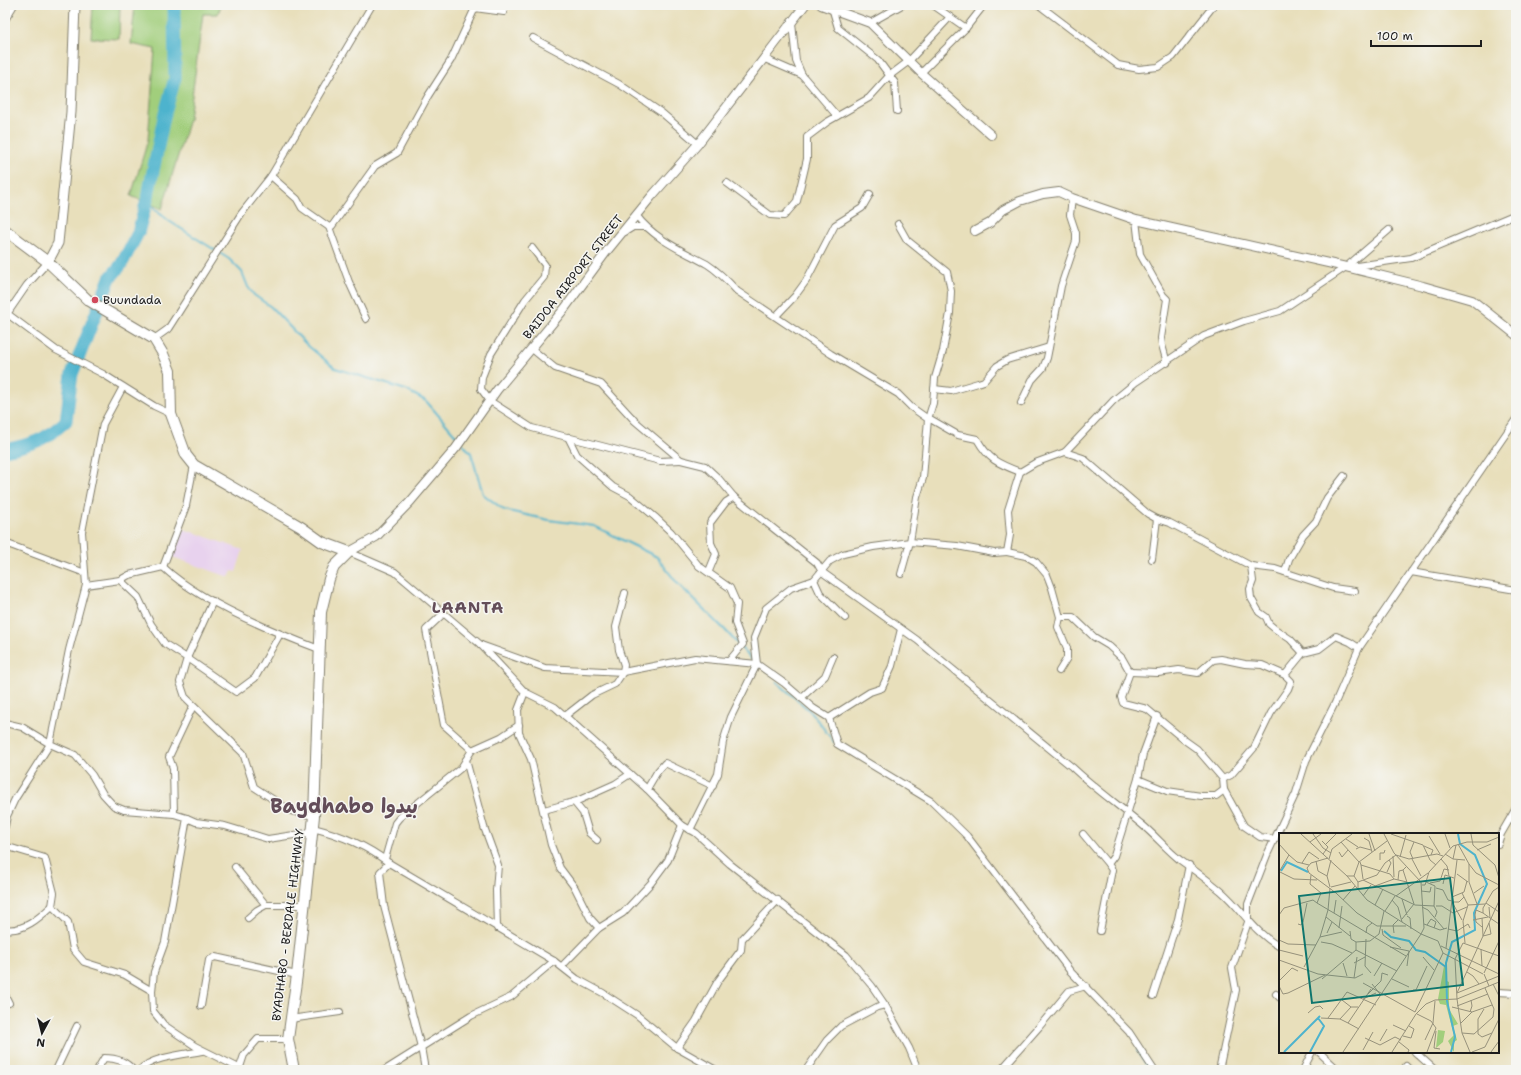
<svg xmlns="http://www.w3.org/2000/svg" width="1521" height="1075" font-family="'Shantell Sans','Playpen Sans Arabic',sans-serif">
	<rect width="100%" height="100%" fill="#f6f6f2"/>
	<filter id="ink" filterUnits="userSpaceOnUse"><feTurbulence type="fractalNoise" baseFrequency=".025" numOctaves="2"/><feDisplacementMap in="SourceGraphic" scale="8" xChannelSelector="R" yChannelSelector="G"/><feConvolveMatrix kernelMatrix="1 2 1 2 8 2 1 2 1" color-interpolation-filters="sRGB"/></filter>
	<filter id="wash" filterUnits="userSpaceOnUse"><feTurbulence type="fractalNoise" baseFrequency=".012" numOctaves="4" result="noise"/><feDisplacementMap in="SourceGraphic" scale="16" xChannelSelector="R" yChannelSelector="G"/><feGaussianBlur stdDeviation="0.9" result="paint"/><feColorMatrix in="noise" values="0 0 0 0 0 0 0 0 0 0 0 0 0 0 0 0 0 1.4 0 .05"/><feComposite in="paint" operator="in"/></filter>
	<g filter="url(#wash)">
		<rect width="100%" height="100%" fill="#e8dfbb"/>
		<polygon fill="#e8d2ee" points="181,528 243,550 236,572 232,571 229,577 170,556"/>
		<g fill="#a1ce7c" stroke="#5e754c">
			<polygon points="93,5 120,5 119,39 91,38"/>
			<polygon points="135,5 221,5 218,14 203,14 189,119 162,209 131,196 148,140 155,49 131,44"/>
		</g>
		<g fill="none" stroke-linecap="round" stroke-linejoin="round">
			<g stroke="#4eb3cd" stroke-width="2">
				<polyline points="148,196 153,208 169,221 229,259 242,272 248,287 254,295 271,307 307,345 335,368 406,390 426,401 459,439"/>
				<polyline points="462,443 471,453 483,494 504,510 549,520 594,526 657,557 677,583 725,630 754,662"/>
				<polyline points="777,682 810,711 834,742"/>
				<polyline points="1049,948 1059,961"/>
				<polyline points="1137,1049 1150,1070"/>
			</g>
			<path stroke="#4eb3cd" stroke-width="13" d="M5,450C33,444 44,441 66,421L72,374L110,278L121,265L138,233L148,196L164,117L175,78L174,5"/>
		</g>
	</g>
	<g filter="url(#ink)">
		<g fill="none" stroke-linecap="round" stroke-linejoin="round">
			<g stroke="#827e6c" stroke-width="8">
				<g id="minor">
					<polyline points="933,5 966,28"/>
					<polyline points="1039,5 1118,65 1139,69 1158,67 1173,57 1214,5"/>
					<polyline points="833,11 838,28 878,60 895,83 897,111"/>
					<polyline points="5,20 14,5"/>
					<polyline points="792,23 796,61 802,75 837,116"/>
					<polyline points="870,23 902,5"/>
					<polyline points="533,38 619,84 662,113 698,144"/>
					<polyline points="765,59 802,75"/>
					<polyline points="921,73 966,28 984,5"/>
					<polyline points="271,176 297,199 302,208 329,227 349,282 366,319"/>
					<polyline points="727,183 770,215 784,216 797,201 807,159 807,137 827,122 869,98 889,76 909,61 950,17"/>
					<path d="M636,215C654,239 681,250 707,264C718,271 728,281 737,291L831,354L898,394L911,407L928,419L932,420L958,435L977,439C989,460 997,463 1020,472"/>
					<polyline points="1136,220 1140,254 1163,295 1167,299 1161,338 1162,345 1167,363"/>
					<polyline points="898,224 907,240 947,272 951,291 950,313 943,351 935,378 933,403 928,419 923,478 917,497 910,542 901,574"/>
					<polyline points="329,227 332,226 375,166 397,153 428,96 451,60 475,8 504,12"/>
					<polyline points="625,232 633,227 646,227"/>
					<polyline points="532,248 545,265 544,277 525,300 491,354 482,377 481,389 490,401 532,428 660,461 681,460"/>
					<polyline points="1350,267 1411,258 1516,214"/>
					<polyline points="5,312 56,350 103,374 154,406 171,414"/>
					<polyline points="776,316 795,296 806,281 835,225 862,208 870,194"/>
					<polyline points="5,317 27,285 48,262"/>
					<polyline points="154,339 168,329 241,214 271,176 372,5"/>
					<path d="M532,349L555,368L601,384L635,421L681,460L705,466L719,479L734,497L817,563L822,572L917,640L1072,767C1093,787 1117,804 1140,823C1154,834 1166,849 1180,860C1194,870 1208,880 1221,891C1244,911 1252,931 1280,947"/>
					<polyline points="934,389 951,391 978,383 984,381 997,366 1007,360 1049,347"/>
					<polyline points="1021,403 1032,380 1043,368 1047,358 1061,286 1076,241 1076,233 1070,215 1072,198"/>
					<polyline points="568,437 577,455 613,487 630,496 655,517 671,532 699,566 730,588 737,604 735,623 743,644 729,661"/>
					<polyline points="1065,452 1083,458 1148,514 1157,519 1170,523 1251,566 1275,569 1333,588 1355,591"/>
					<polyline points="5,543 85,573"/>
					<polyline points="349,552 395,572 481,645 525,692 555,707 647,789 682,825 696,833 730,864 846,955 872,986 885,1005 909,1048 918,1070"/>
					<polyline points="1007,552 1026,556 1036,562 1047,575 1052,588 1060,617 1058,627 1067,648 1067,658 1059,671"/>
					<polyline points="1152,559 1157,519"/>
					<polyline points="1251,566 1253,581 1250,589 1251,598 1259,612 1266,617 1269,624 1275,629 1290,639 1303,653"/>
					<path d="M163,567C200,602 271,631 319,649"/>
					<polyline points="163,567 186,506 194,465"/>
					<polyline points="709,571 716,554 711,543 710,523 726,502 734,497"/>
					<polyline points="1285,572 1289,559 1303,535 1316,521 1327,498 1344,476"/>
					<polyline points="1411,572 1516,590"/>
					<polyline points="120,580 138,597 151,624 165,644 187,658 180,682 185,697 243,753 254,787 291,811 314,816"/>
					<polyline points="814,580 820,593 845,618"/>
					<polyline points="86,585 120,580 129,575 163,567"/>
					<polyline points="213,601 187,658 236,692 255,678 280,634"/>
					<polyline points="444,613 426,630 444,725 472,750"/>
					<polyline points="1060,617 1073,617 1094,637 1109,646 1122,658 1130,672 1121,697 1123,703 1147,709 1183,739 1197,749 1223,779 1224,790 1244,826 1260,837 1275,839"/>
					<polyline points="481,645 545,668 623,672 695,658 757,664 784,683 813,708 829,718 837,744 931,801 967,836 1070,971 1129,1032 1154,1070"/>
					<polyline points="1130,672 1158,673 1179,670 1198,673 1213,660 1221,659 1245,664 1262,665 1285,675 1303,653 1319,649 1336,636 1350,642 1359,648 1516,419"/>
					<polyline points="525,692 518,710 519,733 531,759 551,845 560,868 575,888 590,918 599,928"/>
					<polyline points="801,698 825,676 833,657"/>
					<polyline points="565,716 592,695 615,684 623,672 624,665 619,650 616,627 625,593"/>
					<polyline points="829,718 870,692 882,688 892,666 901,629"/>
					<polyline points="5,723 22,727 50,744 75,755 92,775 103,794 114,806 124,810 174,814"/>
					<polyline points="466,760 484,827 498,865 496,890 497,928"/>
					<polyline points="1138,779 1167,791 1201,796 1216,796 1224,790"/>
					<polyline points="1223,779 1231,775 1254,748 1271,713 1288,689 1291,681 1285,675"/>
					<polyline points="647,789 657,772 665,763 713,786"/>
					<polyline points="574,802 583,813 589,833 597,840"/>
					<polyline points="544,810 577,801 615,784 630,774"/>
					<polyline points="187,818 174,814 173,768 169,757 193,706"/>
					<polyline points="5,826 7,816 15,799 50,744 69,650 86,585 82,532 103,424 123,387"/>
					<polyline points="690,830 718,774 723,742 731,717 757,664 754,638 766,608 791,588 814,580 830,561 843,554 873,547 910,542 957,546 994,553 1007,552 1010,535 1008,510 1020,472 1035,463 1065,452 1114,400 1136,382 1204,336 1244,321 1280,311 1346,267 1389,230"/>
					<polyline points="1083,834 1108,864"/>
					<polyline points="1498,844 1501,834 1516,808"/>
					<polyline points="5,846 45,858 54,893 52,906 68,922 73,949 84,962 125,975 152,991"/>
					<polyline points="385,859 395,823 399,818 461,768 472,750 501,737 519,725"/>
					<polyline points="389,863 380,872 384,906 421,1047 425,1070"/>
					<polyline points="235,867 266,905 305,905"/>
					<polyline points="248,918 257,910 266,905"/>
					<path d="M5,929C24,932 39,918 52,906"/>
					<polyline points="1100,931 1112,870 1108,864 1114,856 1138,779 1143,754 1157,716"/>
					<polyline points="562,966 599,928 623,913 651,883 668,860 682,825"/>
					<polyline points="1498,992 1516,993"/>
					<polyline points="1276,994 1280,998"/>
					<polyline points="5,995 9,1003"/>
					<polyline points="1153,996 1178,919 1189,865"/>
					<polyline points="201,1006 209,960 215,957 297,975"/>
					<polyline points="290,1019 340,1012"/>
					<polyline points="677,1048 696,1021 718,981 741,950 742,939 778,900"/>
					<polyline points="1319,1052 1336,1068"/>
					<polyline points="1415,1052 1435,1070"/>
					<polyline points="1406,1066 1410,1070"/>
					<path d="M239,1068L195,1046L164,1025L153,1011L152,991L154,972L165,942L187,818L196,822L225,826L268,839L307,833L313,828C341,835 366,845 389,863L554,961L577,979L603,993L637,1015L677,1048L716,1070"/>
					<polyline points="56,1070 77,1026"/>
					<path d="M97,1070L104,1058C114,1058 126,1061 133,1070"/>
					<path d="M140,1070C150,1057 186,1054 202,1051"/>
					<polyline points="239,1070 244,1055 258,1039 288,1039"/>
					<polyline points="385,1070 471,1016 511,997 554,961"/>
					<polyline points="806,1070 827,1040 841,1026 877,1007 885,1005"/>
					<polyline points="1001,1070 1039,1027 1069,991 1086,986"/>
					<polyline points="1219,1070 1236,990 1232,968 1248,922 1248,904 1267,855 1296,793 1306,761 1335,703 1359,648"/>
					<polyline points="1303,1070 1312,1052"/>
				</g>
			</g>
			<g stroke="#827e6c" stroke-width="10">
				<g id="tertiary">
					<polyline points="821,5 870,23 921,73 991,135"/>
					<polyline points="975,231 990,223 1003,210 1020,201 1043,194 1059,192 1072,198 1136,220 1346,267 1423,286 1472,300 1516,335"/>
					<polyline points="349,552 376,537 410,502 456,448 497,390 565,308 607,251 651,197 698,144 805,5"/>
				</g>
			</g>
			<g stroke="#827e6c" stroke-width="11">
				<polyline id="secondary" points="48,262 58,243 71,112 75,5"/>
			</g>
			<g stroke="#827e6c" stroke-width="12">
				<polyline id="primary" points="5,230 48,262 88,300 154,339 163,354 170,371 171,414 186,455 194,465 301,527 322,542 349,552 334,567 329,579 321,612 314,816 297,975 288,1039 294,1070"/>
			</g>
			<use href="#minor" stroke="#fff" stroke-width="6"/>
			<use href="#tertiary" stroke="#fff" stroke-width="8"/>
			<use href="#secondary" stroke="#fff" stroke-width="9"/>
			<use href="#primary" stroke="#fff" stroke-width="10"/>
		</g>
	</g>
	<circle fill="#d1495b" stroke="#f6f6f2" stroke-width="1.5" cx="95" cy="300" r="4"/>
	<g text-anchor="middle" stroke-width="3" stroke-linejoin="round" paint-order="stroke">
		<g font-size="12" fill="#1c1c1c" stroke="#f6f6f2">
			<text transform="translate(573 277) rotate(-52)" y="4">BAIDOA AIRPORT STREET</text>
			<text transform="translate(288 925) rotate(-83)" y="4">BYADHABO - BERDALE HIGHWAY</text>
		</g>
		<g font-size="12" fill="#1c1c1c" stroke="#f6f6f2" text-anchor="start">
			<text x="103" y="304">Buundada</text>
		</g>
		<g font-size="16" font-weight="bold" letter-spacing="1" fill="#634d59" stroke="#f6f6f2">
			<text x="468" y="613">LAANTA</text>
		</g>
		<g font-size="20" font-weight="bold" fill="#634d59" stroke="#f6f6f2">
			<text x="344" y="813">Baydhabo بيدوا</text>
		</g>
	</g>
	<g transform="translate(1279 833)">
		<rect width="220" height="220" fill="#e8dfbb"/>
		<path d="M165,133L168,134V148L170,149V176L179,191L174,193L178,207L175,209V219L169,208L175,202L167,172L161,171L159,166ZM159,197L166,198L164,209L157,215Z" fill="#a1ce7c"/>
		<path fill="none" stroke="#4eb3cd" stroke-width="2" d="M2,38L8,29L29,39M105,98L112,104L130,108L137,117L146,119L167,134M5,219L41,183M31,219L45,193L39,185M172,219L176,204L168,168L167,130L173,109L196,97L195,80L208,51L196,22L181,11L179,1"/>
		<path fill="none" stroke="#96917b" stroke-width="1" d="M22,1L68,43L88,67L142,101L64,219M34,1L44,15L52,20M90,1L96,18M105,1L115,20L142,49L145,95L142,101L159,108L164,120L204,141M112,1L144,12L151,27L157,32M166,1L171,15M192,1L194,12L216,32L220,45M150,3L161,21M85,5L90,8L93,19M67,6L79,14M43,8L49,14L44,21M31,9L42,1M62,9L80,29M0,11L10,22M47,11L57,1M179,11L190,31V49L198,71M145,13L154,17L152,22M77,16L81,14L92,17M198,17L212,11M60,19L63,24L69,17M166,21L174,26L186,27M114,23L115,44M121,24L127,2M49,25L32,30L28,35L30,40L57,60L78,80L98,93H127M50,26L53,16L73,1M133,26L142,43M134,26L131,19L135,9M162,26L168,33L170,43M174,26L177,12M101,27V20H105L106,17M37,28L39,38L48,43L51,54M81,29L82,32L111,41L115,46M23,30L30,19L40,26M190,31L197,40L220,52M82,32L84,46M127,34L124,37L135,71M0,39L10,22L18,29L30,32M1,39L15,46L38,47M108,39L112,30L110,27M178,41L189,49M32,42L31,51L42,60L38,70L127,123M48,43L52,27M68,43H75L79,49M75,43L80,29L108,8M84,47L136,72L155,73L156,53L147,49M119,47L120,38L124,37M151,50L161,48L165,36L170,37M164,51L166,42L175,45M143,52H146L150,39L174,13L188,9H208L220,4M96,53L115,46L128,49M52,54L72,49M79,55V49L98,42L106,30L117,22L130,26L158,21L164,23M157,55L164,57L169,67L173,68M142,58L151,59L152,54M183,60L189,72L206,71M195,60L205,53M84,63L92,52M117,63L149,40M173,64L185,59L188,48M123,66L128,82M64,67L76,53M113,67L119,74L123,89M207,70L220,79M96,72L104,56M155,73L158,79L156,84M157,73H163L174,80L188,74M143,74L149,77L165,96M210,74L211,85L220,91M106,78L116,63M55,80L57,67M0,82L5,75L34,67L38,70M128,83L131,85L132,96M47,84L71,103M203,85L204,103L212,101L210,90M211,85L204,80V75L214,58L220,54M123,86L135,71M183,87L173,69H180L185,64M194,87L209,84M19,91L22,92L24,89L28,70M145,91L161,97L168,95M148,92L152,86L157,89L155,95M203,94L197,89L196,82L197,77L204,80M60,95L63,73M103,96L104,102L122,115M169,96L178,98L189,91L191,95M71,98L72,106L77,109M48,100L53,89M87,100L88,94L93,90M115,100L114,92L119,87M41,104L49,77L51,55M87,106L86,133L92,140M0,107L9,111L37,112M42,109L53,111L73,120M186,110L184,88L189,72M162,113L220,141M111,114L130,118M167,115L178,27M202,116L203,133M0,117L24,123M77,117L118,138M144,124L155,137M176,126L184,110L220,123M0,127L39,141L76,145L84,141M64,130L68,143M75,130L86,124M128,133L130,118M25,134L41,104L63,99M188,139L194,143L200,151M205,140L220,108M205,141L210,153M95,143L103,130M75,145L78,124M43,146L77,117V109L91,108L100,101L105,78M113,146L130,154M0,148L13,135L19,138M84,150L136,179L164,120M93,151L101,161M214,151L220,163M0,153L4,161L9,160L46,142M134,157H137L148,133M178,160L220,68M178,160L220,143M89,161L102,148L103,140L109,142M84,166L97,160M63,167L72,174H79M178,173L209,161M173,174L193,179L213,172M205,176L199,186V201L203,204L213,200M191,179L193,173L192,167M29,180L36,174L41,173L44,176M138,181L152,188L157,195L148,219M42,185L61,186L69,190L92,156M49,185L68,159L97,172M61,186L72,174M69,190L80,196M182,190L193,179M114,192L127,198M157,198L155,215L161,216M183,200L195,201L214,184L215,176L206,155M124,203L132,205L135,196L130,193M86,205L101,212L116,204L122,207M146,207L154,190L156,168M101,208L108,196M120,209L130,217L129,219M84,217L94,199M113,219L137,181L147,171L156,167L178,166L176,126M191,219L183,200L178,166L220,149M193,219L206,214L220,186M212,219L220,208"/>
		<path fill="#0f766e" fill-opacity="0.15" stroke="#0f766e" stroke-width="2" d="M171,45L184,152L33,170L20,63Z"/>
		<rect width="220" height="220" fill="none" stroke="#1c1c1c" stroke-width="2"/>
	</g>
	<rect width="1521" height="1075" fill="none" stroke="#f6f6f2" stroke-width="20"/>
	<g transform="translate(42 1033) rotate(187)" stroke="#f6f6f2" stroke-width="3" paint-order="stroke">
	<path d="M0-3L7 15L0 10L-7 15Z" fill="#1c1c1c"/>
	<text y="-6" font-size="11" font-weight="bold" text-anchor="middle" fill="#1c1c1c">N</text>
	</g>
	<path d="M1371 40v6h110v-6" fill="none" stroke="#1c1c1c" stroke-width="2"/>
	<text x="1377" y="40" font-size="12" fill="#1c1c1c" stroke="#f6f6f2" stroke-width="3" paint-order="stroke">100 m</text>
</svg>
